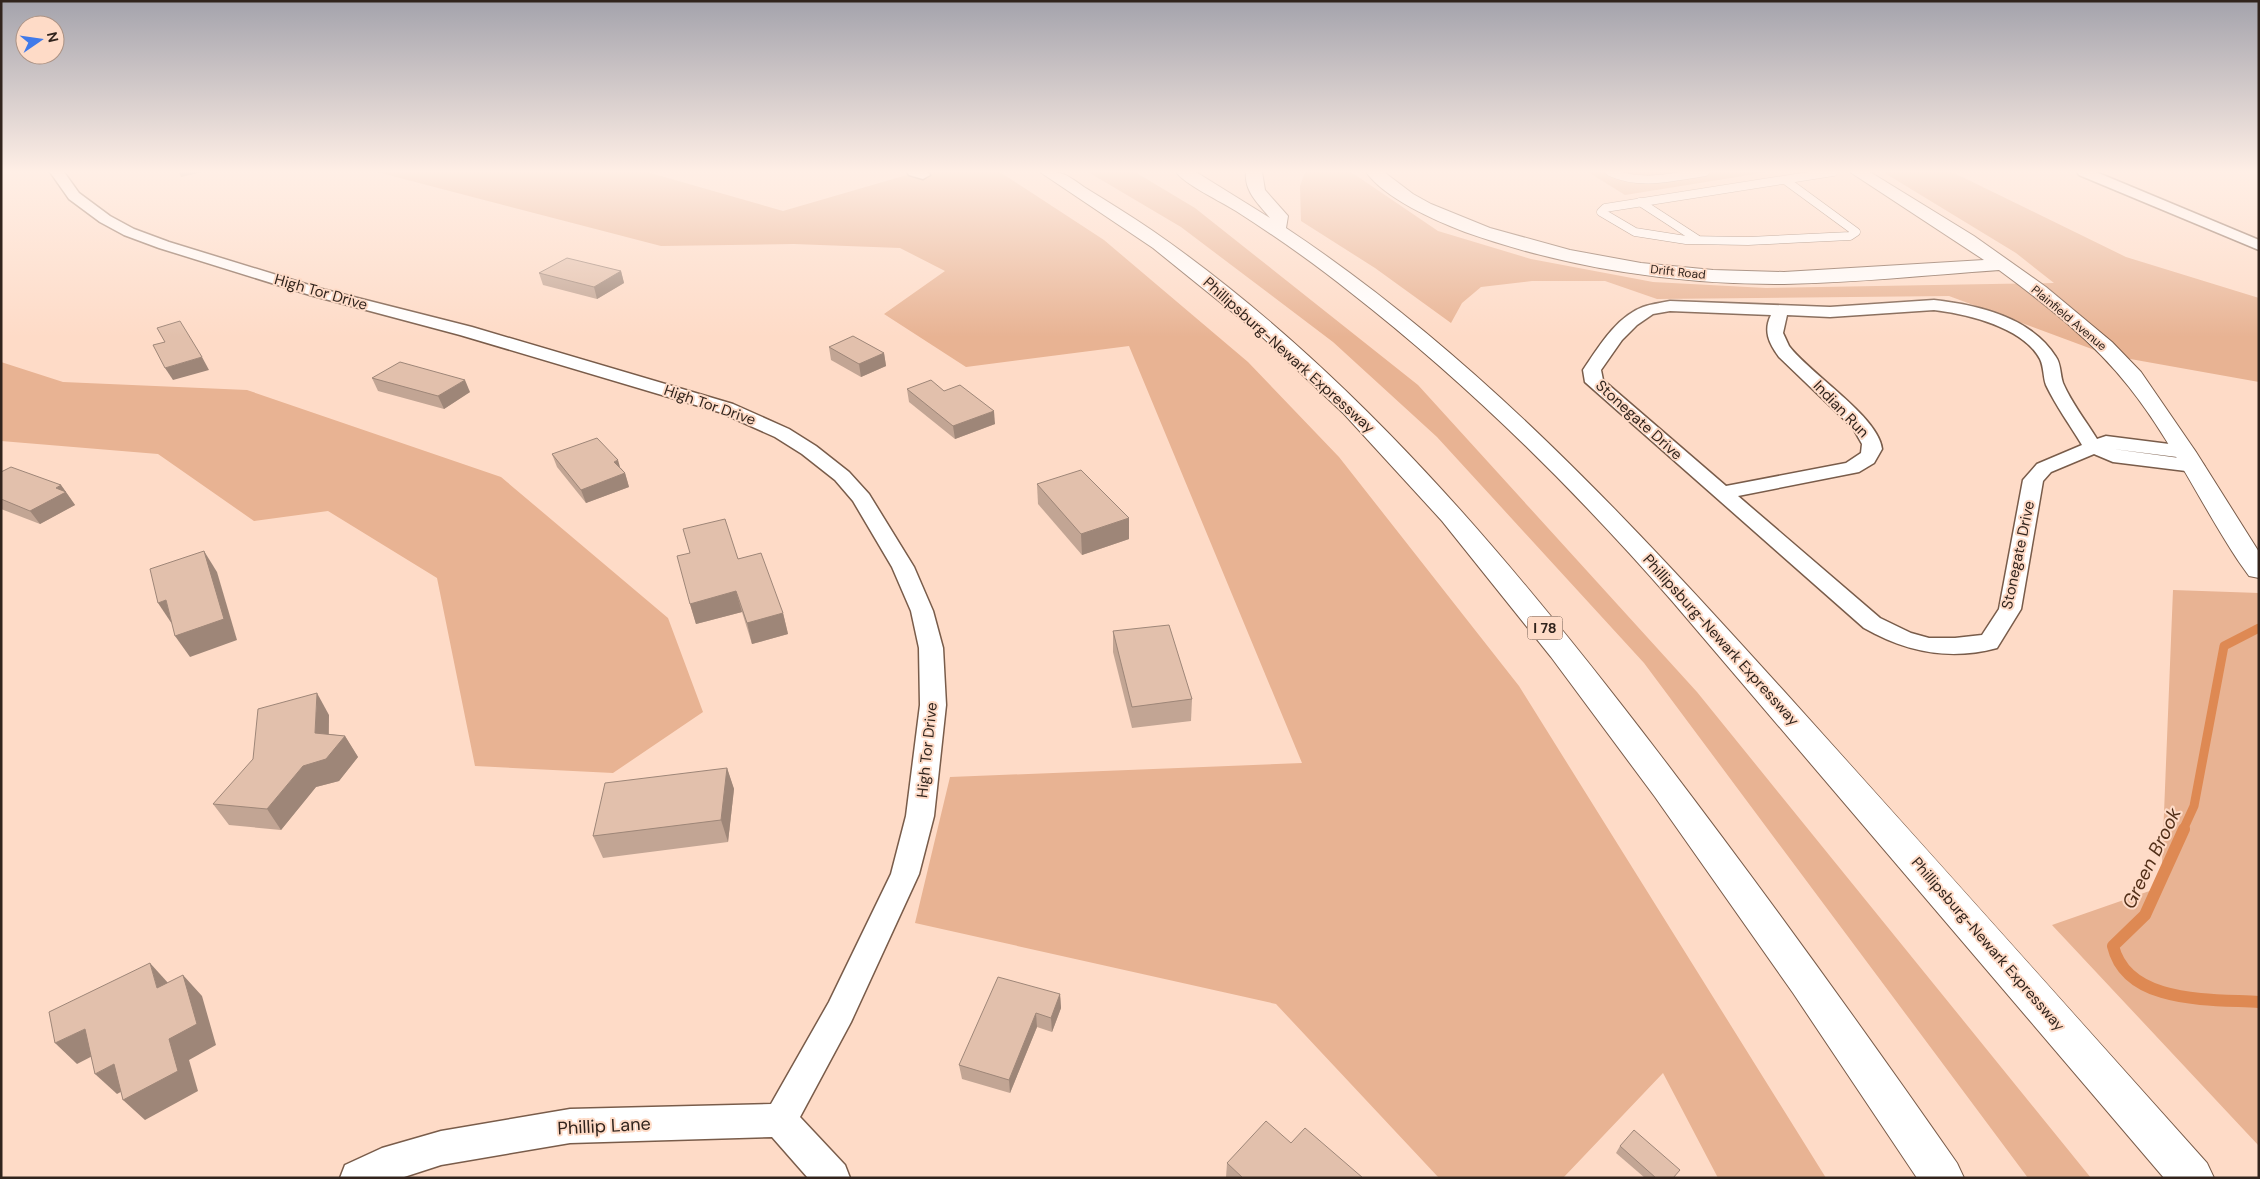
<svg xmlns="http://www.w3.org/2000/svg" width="2260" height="1179" font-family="'DM Sans',sans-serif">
	<rect width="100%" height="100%" fill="#fedbc7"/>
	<g fill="#e8b393">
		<polygon points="377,172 647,172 783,211 917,172 1000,172 1104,240 1248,362 1339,457 1519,686 1826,1178 1718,1178 1663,1073 1563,1178 1439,1178 1276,1004 915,923 950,777 1302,763 1129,346 966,367 884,314 945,271 900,248 794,244 661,246"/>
		<polygon points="1088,172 1135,172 1195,208 1418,385 1697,692 2091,1178 2028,1178 1644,663 1437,437 1333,342 1181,227"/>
		<polygon points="1305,172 1351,172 1438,231 1531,259 1653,282 1766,288 2054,283 2016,253 1883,172 1952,172 2126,257 2259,298 2259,382 2108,355 1949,296 1657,299 1605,281 1532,281 1481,287 1462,303 1451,323 1375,268 1301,221 1300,186"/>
		<polygon points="1588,172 1768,172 1625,195"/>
		<polygon points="1,362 63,382 247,390 501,477 668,618 703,712 613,773 475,766 437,578 328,511 254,521 158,454 1,441"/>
		<polygon points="2173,590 2259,593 2259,1146 2052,925 2161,887"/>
	</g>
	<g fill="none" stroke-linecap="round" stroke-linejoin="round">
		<polyline stroke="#de8953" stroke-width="9" points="2183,830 2194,806 2224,646 2259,628"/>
		<path stroke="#de8953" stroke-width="12" d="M2184,829L2145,915L2113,946C2127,1005 2212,999 2259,1002"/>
		<g stroke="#795c4a" stroke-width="9">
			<g id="service">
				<path d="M1610,172C1641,186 1673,177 1705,172"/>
				<polyline points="1785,180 1856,232 1850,236 1748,241 1686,240 1635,232 1601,212 1605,208 1833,172"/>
				<polyline points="1640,202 1697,239"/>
			</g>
		</g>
		<g stroke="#795c4a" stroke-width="3">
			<g id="minor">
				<polygon points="50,172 64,172 79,193 110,216 134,229 169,242 322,289 472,327 733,404 789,429 816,446 849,472 869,494 914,567 933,611 943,648 946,705 934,816 919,874 851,1022 800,1117 845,1165 850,1178 808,1178 772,1137 570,1143 441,1165 401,1178 340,1178 345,1165 382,1148 441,1131 570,1109 771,1104 829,1002 891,874 906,816 920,705 919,648 911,611 892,567 853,501 835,480 802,454 775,437 719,412 460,335 310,295 159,248 124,235 100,222 69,199"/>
				<polygon points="907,172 928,172 930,175 923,179 909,175"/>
				<polygon points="2077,172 2096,172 2259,240 2259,250 2079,175"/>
				<path d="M1934,300C1978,305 2031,317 2056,357C2061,364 2060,374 2063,383C2071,402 2086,421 2097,439L2106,436L2185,446L2192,448L2195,452L2192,456L2185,458L2113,449L2194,460L2201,462L2204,466L2201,470L2194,472L2113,462L2094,454L2051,472L2043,481L2021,609L1997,648C1949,661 1906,652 1864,628L1585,382L1583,370C1598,348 1616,317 1643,307C1651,304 1661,303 1670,301L1830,307ZM1934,310C1967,314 2023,327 2040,359C2044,367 2043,377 2046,385C2056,406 2070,425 2082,445L2037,464L2023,480L1999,609L1982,635L1955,638H1929L1911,633L1880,618L1738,496L1859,472L1874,463L1882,449C1879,417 1809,373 1789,346L1783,333L1787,315L1830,317ZM1670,311L1771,315C1763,331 1769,343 1779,357L1853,428L1862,444L1861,453L1846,463L1726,486L1603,380L1601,370L1622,340L1637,325L1653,314Z"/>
			</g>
		</g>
		<g stroke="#795c4a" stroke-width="2">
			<path id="secondary" d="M1366,172H1384L1413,194L1431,204L1490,228L1570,250L1641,263L1713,270L1784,272L1984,260L1850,172H1870L1974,236L2046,287L2112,342L2141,372L2196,452L2259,552V578L2249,576L2239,562C2201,505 2172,441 2129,387C2093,341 2045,304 1999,270C1927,275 1856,283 1784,284C1677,285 1566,268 1465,232C1436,221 1384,198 1366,172Z"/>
		</g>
		<g stroke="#795c4a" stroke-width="2">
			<g id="motorway">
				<path d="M1040,172C1046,172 1055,171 1060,173C1068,175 1077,182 1084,187C1107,201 1131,216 1153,231C1353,370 1511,560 1658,752C1761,887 1860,1024 1957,1163L1964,1178H1917L1793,993L1655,797L1551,657L1442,521L1344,414L1257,332L1153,248Z"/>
				<path d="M1176,172H1196L1270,218C1259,204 1244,192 1246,172H1262L1265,190L1288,216L1286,228C1477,355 1630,521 1783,690C1925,847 2066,1005 2207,1163L2214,1178H2164L1672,601C1574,489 1468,384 1350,292C1314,263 1275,236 1236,211C1222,202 1184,184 1176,172Z"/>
			</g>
		</g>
		<use href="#service" stroke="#fff" stroke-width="8"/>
		<use href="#minor" fill="#fff" fill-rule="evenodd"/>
		<use href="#secondary" fill="#fff" fill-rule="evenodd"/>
		<use href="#motorway" fill="#fff" fill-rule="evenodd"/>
	</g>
	<g fill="#c2a594">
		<polygon points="621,271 624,283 597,299 543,285 539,273"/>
		<polygon points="829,347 884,353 886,366 861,377 831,360"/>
		<polygon points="372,378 470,392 444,409 378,391"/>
		<polygon points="907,389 944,391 995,424 955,439 909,402"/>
		<polygon points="552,454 621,468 625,473 629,487 586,503 557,467"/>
		<polygon points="1,472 61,485 75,505 40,524 1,509"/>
		<polygon points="1037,484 1129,518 1129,539 1082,555 1038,504"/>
		<polygon points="738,559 783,613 788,634 752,644 742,612 696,624 690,604"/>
		<polygon points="1113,631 1192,699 1191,721 1132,728 1113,652"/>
		<polygon points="329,715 329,734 345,736 358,757 339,781 316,787 281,830 229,825 213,804"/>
		<polygon points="727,768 734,789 728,842 603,858 593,836"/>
		<polygon points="1060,994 1061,1008 1052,1032 1037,1027 1010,1093 962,1079 959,1065"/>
		<polygon points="1291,1143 1363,1178 1226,1178 1227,1163"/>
		<polygon points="1620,1146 1674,1178 1645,1178 1616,1153"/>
	</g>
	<g fill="#9e8678">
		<polygon points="179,172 202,172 181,177"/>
		<polygon points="621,271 624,283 597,299 594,287"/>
		<polygon points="884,353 886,366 861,377 859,364"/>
		<polygon points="202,357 209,370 173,380 165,368"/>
		<polygon points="465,380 470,392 444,409 438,396"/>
		<polygon points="994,411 995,424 955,439 953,426"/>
		<polygon points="618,460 622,474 614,462"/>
		<polygon points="625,473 629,487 586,503 581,490"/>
		<polygon points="61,485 75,505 40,524 30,511 56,488"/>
		<polygon points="1129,518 1129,539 1082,555 1081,534"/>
		<polygon points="204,551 217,572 237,640 190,657 175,636"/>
		<polygon points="736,591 742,612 696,624 690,604"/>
		<polygon points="166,600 172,624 158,603"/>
		<polygon points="783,613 788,634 752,644 747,623"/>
		<polygon points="317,693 329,715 328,755 315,733"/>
		<polygon points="345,736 358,757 339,781 316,787 281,830 267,809 303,766"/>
		<polygon points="727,768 734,789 728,842 721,820"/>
		<polygon points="150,963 169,984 157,988"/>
		<polygon points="183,975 202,996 216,1045 189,1060 198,1091 145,1120 123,1100"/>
		<polygon points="1060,994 1061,1008 1052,1032 1051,1018"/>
		<polygon points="1036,1013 1037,1027 1010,1093 1009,1080"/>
		<polygon points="85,1029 106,1049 77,1064 55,1043"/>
		<polygon points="114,1064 135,1084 117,1094 95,1074"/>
	</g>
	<g fill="#e2c0ac" stroke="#9e8678">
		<polygon points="567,258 621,271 594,287 539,273"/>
		<polygon points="180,321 202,357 165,368 153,345 165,342 157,328"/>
		<polygon points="853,336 884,353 859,364 829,347"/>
		<polygon points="400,362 465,380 438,396 372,378"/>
		<polygon points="931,380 944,391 960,385 994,411 953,426 907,389"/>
		<polygon points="597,438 618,460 614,462 625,473 581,490 552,454"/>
		<polygon points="11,467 61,485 56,488 66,492 30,511 1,499 1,472"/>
		<polygon points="1081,470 1129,518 1081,534 1037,484"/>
		<polygon points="725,519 738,559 761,553 783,613 747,623 736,591 690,604 677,556 690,553 683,529"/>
		<polygon points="204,551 224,619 175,636 166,600 158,603 150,569"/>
		<polygon points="1169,625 1192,699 1132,707 1113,631"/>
		<polygon points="317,693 315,733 345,736 326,759 303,766 267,809 213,804 253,759 258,709"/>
		<polygon points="727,768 721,820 593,836 605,783"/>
		<polygon points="150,963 157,988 183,975 197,1024 169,1039 178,1071 123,1100 114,1064 95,1074 85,1029 55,1043 49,1012"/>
		<polygon points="998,977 1060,994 1051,1018 1036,1013 1009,1080 959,1065"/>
		<polygon points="1266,1121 1291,1143 1305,1128 1363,1178 1243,1178 1227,1163"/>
		<polygon points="1634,1130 1680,1170 1673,1178 1656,1178 1620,1146"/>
	</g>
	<linearGradient id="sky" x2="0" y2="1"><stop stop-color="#a4a3ac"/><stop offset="0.51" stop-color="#ffefe6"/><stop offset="1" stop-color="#ffefe6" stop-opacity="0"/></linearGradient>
	<rect width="2260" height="337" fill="url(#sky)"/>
	<g text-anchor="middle" stroke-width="4" stroke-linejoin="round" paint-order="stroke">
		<g font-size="12" fill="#31241d" stroke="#fedbc7">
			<text transform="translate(1678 272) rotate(6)" y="4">Drift Road</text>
			<text transform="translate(2069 318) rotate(40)" y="4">Plainfield Avenue</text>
		</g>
		<rect fill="#fedbc7" stroke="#6e5b50" stroke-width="1" x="1527.5" y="616.5" width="35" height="23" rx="4"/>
		<g font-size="14" font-weight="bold" fill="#31241d">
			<text x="1545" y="633">I 78</text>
		</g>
		<g font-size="15" fill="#31241d" stroke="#fedbc7">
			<text transform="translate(321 292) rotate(16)" y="5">High Tor Drive</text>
			<text transform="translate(1289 355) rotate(42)" y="5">Phillipsburg-Newark Expressway</text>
			<text transform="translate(710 405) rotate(19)" y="5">High Tor Drive</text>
			<text transform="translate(1841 409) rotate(46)" y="5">Indian Run</text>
			<text transform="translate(1639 420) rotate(42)" y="5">Stonegate Drive</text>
			<text transform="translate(2018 555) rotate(-78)" y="5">Stonegate Drive</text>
			<text transform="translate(1721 640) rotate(48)" y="5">Phillipsburg-Newark Expressway</text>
			<text transform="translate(927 750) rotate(-84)" y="5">High Tor Drive</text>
			<text transform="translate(1988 944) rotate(49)" y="5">Phillipsburg-Newark Expressway</text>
		</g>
		<g font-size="18" fill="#31241d" stroke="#fedbc7">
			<text transform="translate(604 1126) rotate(-3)" y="6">Phillip Lane</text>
		</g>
		<g font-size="19" font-style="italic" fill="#522f18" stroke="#fedbc7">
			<text transform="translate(2151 858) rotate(-64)" y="7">Green Brook</text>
		</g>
	</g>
	<rect width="2260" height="1179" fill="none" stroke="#31241d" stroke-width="5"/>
	<g transform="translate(40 40) rotate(77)"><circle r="24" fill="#fedbc7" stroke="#ac9283"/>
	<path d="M0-4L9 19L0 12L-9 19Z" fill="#407aea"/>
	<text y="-8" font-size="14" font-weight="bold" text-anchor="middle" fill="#31241d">N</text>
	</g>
</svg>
